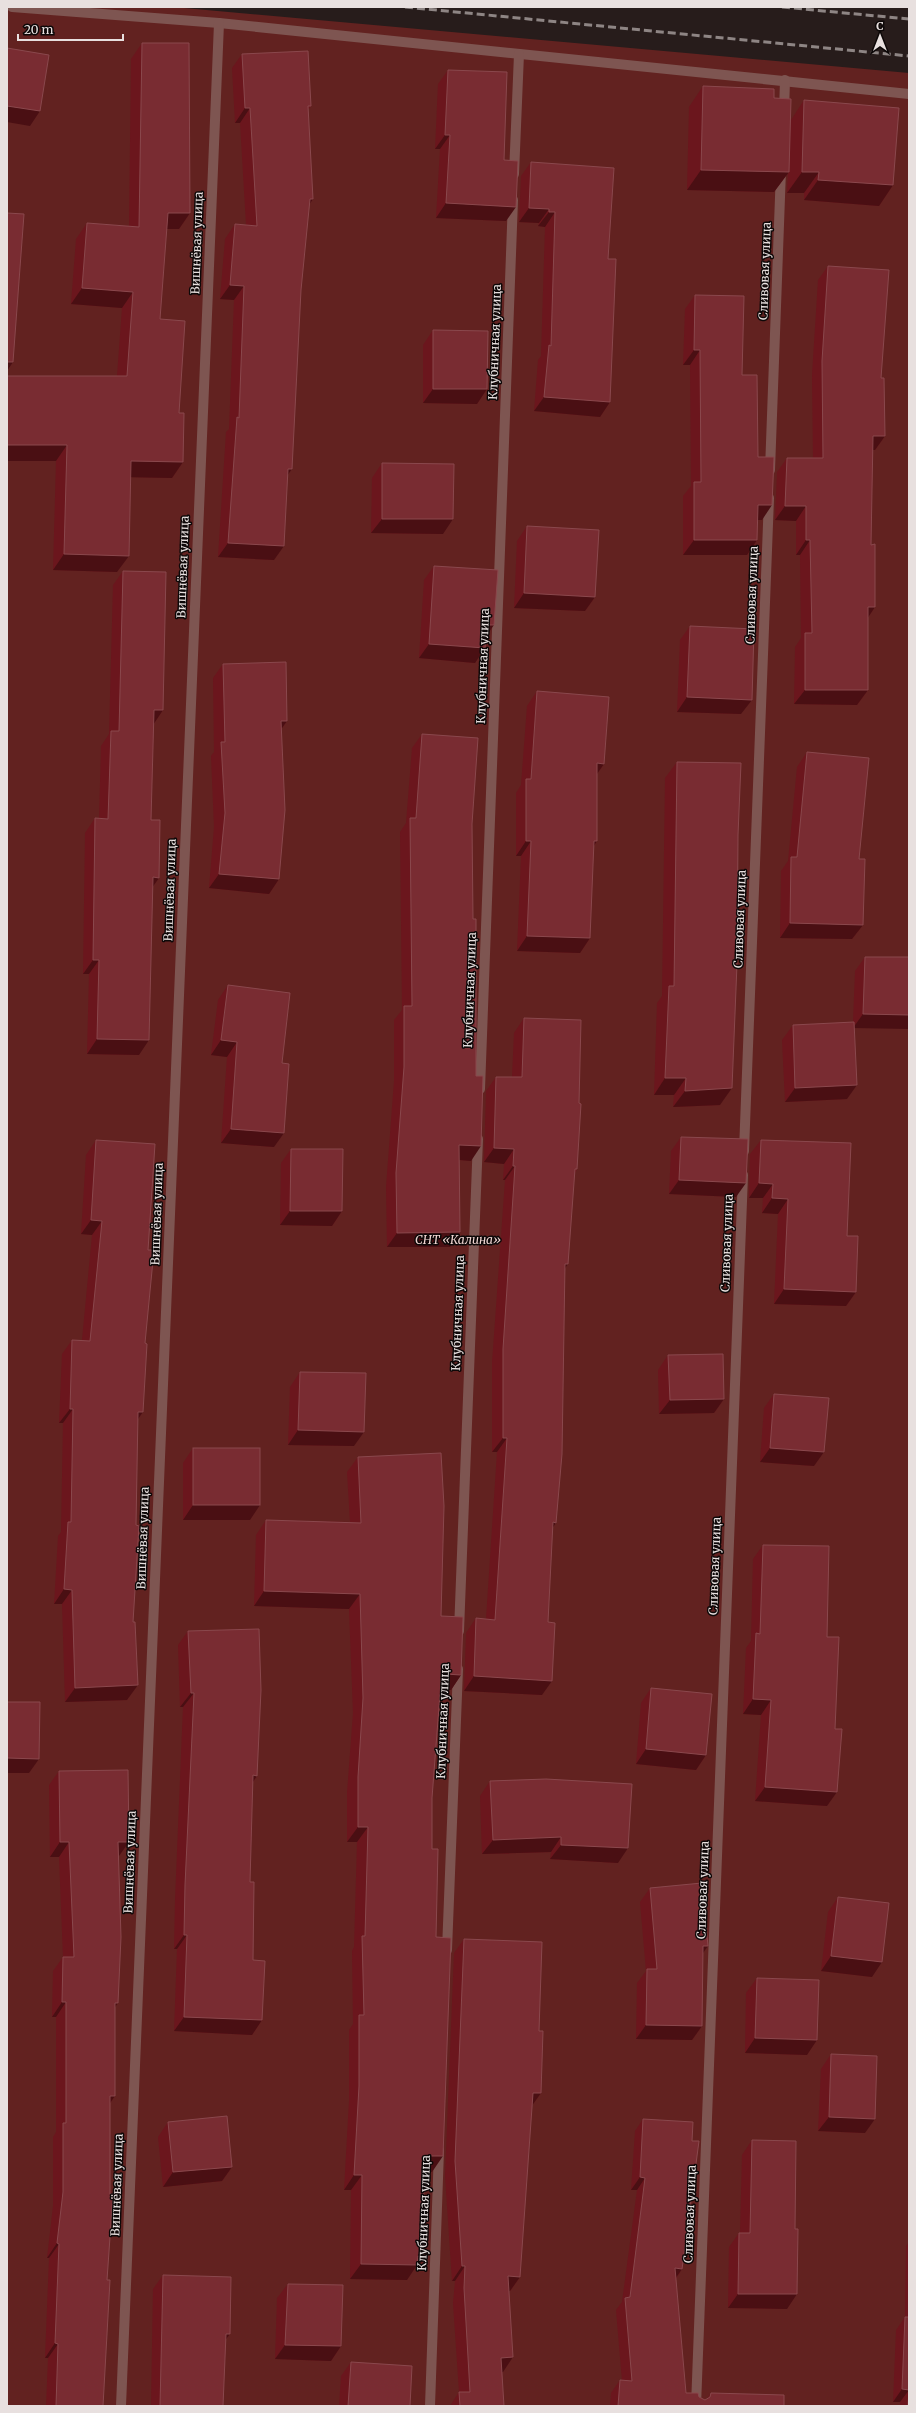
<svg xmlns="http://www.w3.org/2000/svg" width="916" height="2413" font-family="Merriweather,serif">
	<rect width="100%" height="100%" fill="#271c1b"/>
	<polygon fill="#622220" points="7,7 173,7 909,73 909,2406 7,2406"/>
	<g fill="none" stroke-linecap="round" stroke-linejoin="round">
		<g stroke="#7e5551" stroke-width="10">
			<polyline points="12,7 219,23 909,94"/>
			<polyline points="784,112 785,80"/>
			<polyline points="514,174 519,54"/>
			<polyline points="770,470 781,170"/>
			<polyline points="480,1089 513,200"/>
			<polyline points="744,1151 769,498"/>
			<polyline points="459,1631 478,1139"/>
			<polyline points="447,1950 458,1669"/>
			<polyline points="121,2406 219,23"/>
			<polyline points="430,2406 439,2150"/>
			<polyline points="696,2406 743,1175"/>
		</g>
		<g stroke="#8e8584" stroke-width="3" stroke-dasharray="8 4" stroke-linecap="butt">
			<polyline points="405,7 909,56"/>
			<polyline points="782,7 909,19"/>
		</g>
	</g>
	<g fill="#6b161d">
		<polygon points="142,43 190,213 179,229 167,229 160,319 179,413 183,462 172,478 131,477 117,572 53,570 56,461 7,461 117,376 122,308 71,304 76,239 87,223 129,226 131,59"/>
		<polygon points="242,54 311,106 308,110 313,199 309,204 301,290 287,476 274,560 218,557 226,432 229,429 234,300 220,299 225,239 235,224 246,225 240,123 235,123 232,68"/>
		<polygon points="448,70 504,160 506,221 436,218 440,149 435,149 438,84"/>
		<polygon points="703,86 774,98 791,120 804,100 893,185 879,206 804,200 804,193 787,193 788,173 774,192 687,190 689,107"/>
		<polygon points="531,162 608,259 610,402 600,417 534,411 538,360 541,356 545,227 538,226 539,223 519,222 521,176"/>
		<polygon points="828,266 881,378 885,436 875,450 873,450 871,545 875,607 868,617 868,690 857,705 794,704 795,647 801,638 800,555 796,555 796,521 775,520 777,472 787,458 813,458 812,375 818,280"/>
		<polygon points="695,295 742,375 758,457 762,520 758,520 757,540 747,555 683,555 683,496 691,486 690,365 683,365 685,309"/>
		<polygon points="433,330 487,389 477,404 423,403 423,345"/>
		<polygon points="382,463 443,534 371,533 372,478"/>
		<polygon points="527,526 595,597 585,611 514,608 517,541"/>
		<polygon points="434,566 486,638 475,663 419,658 424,580"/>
		<polygon points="123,571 163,710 154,723 151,820 159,878 153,885 139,1055 87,1054 89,974 83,974 85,833 95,818 99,819 101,746 109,734 113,585"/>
		<polygon points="690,626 741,714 677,712 680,640"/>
		<polygon points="223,664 287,721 282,728 279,879 269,894 209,888 214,827 211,756 214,752 213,678"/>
		<polygon points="537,691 604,764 597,774 597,841 594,846 590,938 580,953 517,951 521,856 516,856 516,793 521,785 527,706"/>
		<polygon points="422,734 472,824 471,1161 459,1160 450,1247 387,1247 386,1187 394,1081 394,1020 402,1010 400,832 406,823 412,748"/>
		<polygon points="807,752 859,859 863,925 852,939 780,938 781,871 788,861 797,767"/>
		<polygon points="677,762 738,835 720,1105 673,1107 674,1095 654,1095 657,1003 662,996 665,778"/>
		<polygon points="865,957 909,957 855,1028 847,1099 785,1102 782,1040 793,1025 853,1022 855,971"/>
		<polygon points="228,985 274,1147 221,1143 227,1057 211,1055 218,1000"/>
		<polygon points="524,1018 577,1169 575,1173 565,1269 552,1528 542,1695 464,1691 466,1633 476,1618 486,1619 497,1452 492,1452 492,1363 505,1180 503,1180 504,1164 484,1162 486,1091 496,1077 512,1077 514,1033"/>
		<polygon points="681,1137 736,1197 669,1194 671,1151"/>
		<polygon points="96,1140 148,1250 145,1343 138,1420 127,1700 65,1702 62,1604 54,1604 58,1536 61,1532 63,1423 59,1423 62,1354 72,1340 82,1340 92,1235 81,1234 86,1155"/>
		<polygon points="761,1140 847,1236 856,1292 846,1306 774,1304 778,1214 762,1213 763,1198 749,1198 750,1154"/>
		<polygon points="291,1149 342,1211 332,1226 280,1225 281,1163"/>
		<polygon points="668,1355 724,1399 714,1413 659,1414 658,1370"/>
		<polygon points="300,1372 354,1446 288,1445 290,1387"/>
		<polygon points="774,1394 814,1466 760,1462 764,1408"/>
		<polygon points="193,1448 250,1520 183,1520 183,1463"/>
		<polygon points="358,1457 441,1616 461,1675 451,1690 445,1690 439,1703 432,1798 432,1849 436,1937 432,2172 425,2172 420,2256 418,2259 417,2265 407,2280 350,2279 351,2190 344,2190 349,2101 349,2030 353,2024 352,1951 354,1947 357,1842 347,1842 347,1793 353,1713 349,1609 254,1606 256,1535 266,1520 350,1522 347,1472"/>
		<polygon points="763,1545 827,1637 827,1806 755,1801 761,1715 743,1714 746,1648 751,1641 753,1559"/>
		<polygon points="188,1631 257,1776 253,1782 250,1882 253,1960 262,2020 252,2035 174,2031 177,1949 174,1949 175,1900 183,1707 180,1707 178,1645"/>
		<polygon points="651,1688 706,1755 696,1770 636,1764 641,1703"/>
		<polygon points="59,1771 119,1856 118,2003 115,2007 115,2096 110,2103 107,2280 103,2406 46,2406 48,2358 45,2358 49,2258 47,2258 53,2206 53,2137 56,2132 56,2017 52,2017 53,1971 63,1957 59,1857 50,1857 49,1785"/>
		<polygon points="490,1781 618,1863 550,1859 551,1852 482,1854 480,1796"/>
		<polygon points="650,1888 703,1953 702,2026 692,2040 636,2039 637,1983 646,1971 640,1902"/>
		<polygon points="838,1897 872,1977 821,1971 828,1912"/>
		<polygon points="464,1939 539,2031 541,2093 532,2105 520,2277 510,2291 509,2291 503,2372 502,2372 504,2406 450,2406 459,2392 453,2303 455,2281 452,2281 445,2176 454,1953"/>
		<polygon points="757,1978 807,2055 745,2053 746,1993"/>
		<polygon points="831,2054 865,2133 818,2131 821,2069"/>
		<polygon points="643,2119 682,2269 676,2279 686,2393 699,2397 705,2400 707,2399 711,2393 784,2406 610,2406 611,2393 620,2380 622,2381 616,2310 622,2302 637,2190 631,2190 635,2131"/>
		<polygon points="168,2122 232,2167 222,2181 163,2187 158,2137"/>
		<polygon points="752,2140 787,2309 728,2308 729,2247 739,2233 740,2233 742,2155"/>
		<polygon points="909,2242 909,2406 900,2406 900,2402 893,2402 896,2330 905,2317 906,2246"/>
		<polygon points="163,2275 230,2334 226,2339 223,2406 151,2406 153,2289"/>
		<polygon points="288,2284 341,2346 331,2361 275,2359 277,2298"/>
		<polygon points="351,2362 410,2406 339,2406 341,2376"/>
	</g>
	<g fill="#4a0f13">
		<polygon points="7,106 40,111 30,126 7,122"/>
		<polygon points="245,108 250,108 240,123 235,123"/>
		<polygon points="445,135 450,135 440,149 435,149"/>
		<polygon points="701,170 789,172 774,192 687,190"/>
		<polygon points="802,172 819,172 804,193 787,193"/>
		<polygon points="818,180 893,185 879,206 804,200"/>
		<polygon points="310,199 313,199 303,214"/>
		<polygon points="446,203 516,207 506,221 436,218"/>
		<polygon points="529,208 549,209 539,223 519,222"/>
		<polygon points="549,212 555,212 545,227 538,226"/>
		<polygon points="168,213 190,213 179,229 157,229"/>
		<polygon points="230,285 244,286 234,300 220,299"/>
		<polygon points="82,288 133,292 122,308 71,304"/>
		<polygon points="694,350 700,350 690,365 683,365"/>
		<polygon points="7,362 13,362 7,371"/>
		<polygon points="433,389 487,389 477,404 423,403"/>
		<polygon points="544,397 610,402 600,417 534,411"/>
		<polygon points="873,436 885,436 875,450 863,450"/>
		<polygon points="7,445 67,445 56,461 7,461"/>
		<polygon points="131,461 183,462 172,478 120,477"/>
		<polygon points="288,469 292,469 282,483"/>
		<polygon points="758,505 772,505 762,520 748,520"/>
		<polygon points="785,506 806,506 796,521 775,520"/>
		<polygon points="382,519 453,519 443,534 371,533"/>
		<polygon points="694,540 757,540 747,555 683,555"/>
		<polygon points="806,540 810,540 800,555 796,555"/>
		<polygon points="228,543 284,546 274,560 218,557"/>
		<polygon points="64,554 129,556 117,572 53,570"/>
		<polygon points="524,593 595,597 585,611 514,608"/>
		<polygon points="868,607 875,607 865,622"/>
		<polygon points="487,625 494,625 484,639"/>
		<polygon points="429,644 485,648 475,663 419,658"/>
		<polygon points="805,690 868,690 857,705 794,704"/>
		<polygon points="687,697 752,700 741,714 677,712"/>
		<polygon points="154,710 163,710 153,725"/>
		<polygon points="281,721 287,721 277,735"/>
		<polygon points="597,763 604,764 594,778"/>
		<polygon points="526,841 531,841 521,856 516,856"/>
		<polygon points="594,841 597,841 587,856"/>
		<polygon points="219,874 279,879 269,894 209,888"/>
		<polygon points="153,877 159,878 149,892"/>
		<polygon points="790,923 863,925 852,939 780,938"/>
		<polygon points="527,936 590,938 580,953 517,951"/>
		<polygon points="93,960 99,960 89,974 83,974"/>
		<polygon points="863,1014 909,1015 909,1029 853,1028"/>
		<polygon points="97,1039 149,1040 139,1055 87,1054"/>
		<polygon points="221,1040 237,1042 227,1057 211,1055"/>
		<polygon points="665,1078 686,1078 674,1095 654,1095"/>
		<polygon points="857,1085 847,1099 785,1102 795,1088"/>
		<polygon points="732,1088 720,1105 673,1107 685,1091"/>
		<polygon points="231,1129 284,1133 274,1147 221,1143"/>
		<polygon points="459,1145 481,1146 471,1161 449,1159"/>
		<polygon points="494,1148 514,1149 504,1164 484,1162"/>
		<polygon points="513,1166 515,1166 505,1180 503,1180"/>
		<polygon points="679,1180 746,1183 736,1197 669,1194"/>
		<polygon points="759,1183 773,1184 763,1198 749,1198"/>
		<polygon points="772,1198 788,1199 778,1214 762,1213"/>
		<polygon points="290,1211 342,1211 332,1226 280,1225"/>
		<polygon points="91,1220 102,1221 92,1235 81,1234"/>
		<polygon points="460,1232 450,1247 387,1247 397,1233"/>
		<polygon points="565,1264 568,1264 558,1278"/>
		<polygon points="784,1289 856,1292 846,1306 774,1304"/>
		<polygon points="724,1399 714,1413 659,1414 670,1400"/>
		<polygon points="70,1409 73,1409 63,1423 59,1423"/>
		<polygon points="138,1412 143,1412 133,1426"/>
		<polygon points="298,1430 364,1432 354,1446 288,1445"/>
		<polygon points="503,1438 507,1438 497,1452 492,1452"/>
		<polygon points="770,1448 824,1452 814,1466 760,1462"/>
		<polygon points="193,1505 260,1505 250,1520 183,1520"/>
		<polygon points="553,1522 556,1523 546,1537"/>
		<polygon points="64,1589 72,1590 62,1604 54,1604"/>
		<polygon points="264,1591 360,1594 349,1609 254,1606"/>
		<polygon points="445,1674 461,1675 451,1690 434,1689"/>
		<polygon points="474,1676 552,1681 542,1695 464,1691"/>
		<polygon points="138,1685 127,1700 65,1702 75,1688"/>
		<polygon points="191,1693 194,1693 183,1707 180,1707"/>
		<polygon points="440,1694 445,1694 435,1709"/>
		<polygon points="753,1699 771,1700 761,1715 743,1714"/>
		<polygon points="646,1749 706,1755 696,1770 636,1764"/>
		<polygon points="7,1758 39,1759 29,1773 7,1773"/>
		<polygon points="253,1775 257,1776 247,1790"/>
		<polygon points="765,1787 837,1792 827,1806 755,1801"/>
		<polygon points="358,1827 368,1827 357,1842 347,1842"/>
		<polygon points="561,1837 551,1852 482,1854 493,1840"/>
		<polygon points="60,1842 69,1842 59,1857 50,1857"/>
		<polygon points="118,1842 129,1842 119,1856"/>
		<polygon points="561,1845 628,1848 618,1863 550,1859"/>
		<polygon points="184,1935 187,1935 177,1949 174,1949"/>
		<polygon points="703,1946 708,1946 698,1960"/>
		<polygon points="831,1956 882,1962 872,1977 821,1971"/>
		<polygon points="62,2002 66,2002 56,2017 52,2017"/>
		<polygon points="115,2003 118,2003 108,2017"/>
		<polygon points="184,2017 262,2020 252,2035 174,2031"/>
		<polygon points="646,2025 702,2026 692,2040 636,2039"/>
		<polygon points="755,2038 817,2040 807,2055 745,2053"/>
		<polygon points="533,2093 541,2093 531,2107"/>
		<polygon points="110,2096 115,2096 105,2110"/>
		<polygon points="829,2117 875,2119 865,2133 818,2131"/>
		<polygon points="426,2156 443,2156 432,2172 416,2172"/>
		<polygon points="232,2167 222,2181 163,2187 173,2172"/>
		<polygon points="354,2175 362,2175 351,2190 344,2190"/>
		<polygon points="640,2177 645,2178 637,2190 631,2190"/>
		<polygon points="57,2243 59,2244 49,2258 47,2258"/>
		<polygon points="418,2256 420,2256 414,2265 417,2265 407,2280 350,2279 361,2264"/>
		<polygon points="462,2266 465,2266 455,2281 452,2281"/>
		<polygon points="675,2268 682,2269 673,2282"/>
		<polygon points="508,2276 520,2277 510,2291 498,2290"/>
		<polygon points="738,2294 797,2294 787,2309 728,2308"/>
		<polygon points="226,2334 230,2334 219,2348"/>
		<polygon points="55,2343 58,2344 48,2358 45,2358"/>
		<polygon points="285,2345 341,2346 331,2361 275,2359"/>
		<polygon points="513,2357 503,2372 491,2373 501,2358"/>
		<polygon points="902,2389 909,2390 900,2402 893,2402"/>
	</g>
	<g fill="#792c32" stroke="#8a484d">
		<polygon points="142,43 189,43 190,213 168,213 160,319 185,321 179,413 184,413 183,462 131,461 129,556 64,554 67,445 7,445 7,376 127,376 133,292 82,288 87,223 139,227"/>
		<polygon points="7,48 49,55 40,111 7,106"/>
		<polygon points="308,51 311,106 308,106 313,199 310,199 301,290 292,469 288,469 284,546 228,543 237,417 239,418 244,286 230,285 235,224 257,226 250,108 245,108 242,54"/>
		<polygon points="448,70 507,72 504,160 518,161 516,207 446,203 450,135 445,135"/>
		<polygon points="703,86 774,89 774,98 791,99 789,172 701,170"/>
		<polygon points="804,100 899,108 893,185 818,180 819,172 802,172"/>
		<polygon points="531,162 614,168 608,259 616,259 610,402 544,397 549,345 551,346 555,212 549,212 549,209 529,208"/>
		<polygon points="7,213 24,214 13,362 7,362"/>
		<polygon points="828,266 889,270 881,378 884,378 885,436 873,436 871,545 875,544 875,607 868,607 868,690 805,690 805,633 812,633 810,540 806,540 806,506 785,506 787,458 823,458 822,361"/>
		<polygon points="695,295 744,296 742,375 757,375 758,457 774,457 772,505 758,505 757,540 694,540 694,482 701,482 700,350 694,350"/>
		<polygon points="433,330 488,331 487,389 433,389"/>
		<polygon points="382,463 454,464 453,519 382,519"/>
		<polygon points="527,526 599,530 595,597 524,593"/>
		<polygon points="434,566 498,570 494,625 487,625 485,648 429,644"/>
		<polygon points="123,571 166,572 163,710 154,710 151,820 160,820 159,878 153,877 149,1040 97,1039 99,960 93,960 95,818 108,819 111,731 119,731"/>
		<polygon points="690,626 754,629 752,700 687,697"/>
		<polygon points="286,662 287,721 281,721 285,810 279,879 219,874 225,813 221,742 225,742 223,664"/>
		<polygon points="537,691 609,697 604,764 597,763 597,841 594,841 590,938 527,936 531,841 526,841 526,779 531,779"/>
		<polygon points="422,734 478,738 472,824 473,919 476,919 476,1076 483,1076 481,1146 459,1145 460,1232 397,1233 396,1173 404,1067 404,1006 412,1006 410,818 416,818"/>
		<polygon points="807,752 869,758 859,859 865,859 863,925 790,923 791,857 797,857"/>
		<polygon points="677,762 741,763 738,835 737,964 732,1088 685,1091 686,1078 665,1078 669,986 674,986"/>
		<polygon points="865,957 909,957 909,1015 863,1014"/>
		<polygon points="228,985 290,993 282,1063 289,1064 284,1133 231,1129 237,1042 221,1040"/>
		<polygon points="524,1018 581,1020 579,1103 581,1104 577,1169 575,1169 568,1264 565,1264 562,1454 556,1523 553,1522 548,1622 555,1623 552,1681 474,1676 476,1618 495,1620 507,1438 503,1438 503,1349 515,1166 513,1166 514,1149 494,1148 496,1077 522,1077"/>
		<polygon points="854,1022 857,1085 795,1088 793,1025"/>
		<polygon points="681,1137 748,1139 746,1183 679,1180"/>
		<polygon points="96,1140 155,1144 148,1250 154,1250 145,1343 147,1344 143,1412 138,1412 136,1525 139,1526 133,1622 135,1622 138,1685 75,1688 72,1590 64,1589 68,1522 71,1522 73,1409 70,1409 72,1340 90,1341 102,1221 91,1220"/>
		<polygon points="761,1140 851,1143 847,1236 858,1236 856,1292 784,1289 788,1199 772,1198 773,1184 759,1183"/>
		<polygon points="291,1149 343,1149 342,1211 290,1211"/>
		<polygon points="723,1354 724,1399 670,1400 668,1355"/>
		<polygon points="300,1372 366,1373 364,1432 298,1430"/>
		<polygon points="774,1394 829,1398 824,1452 770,1448"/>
		<rect x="193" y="1448" width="67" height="57"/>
		<polygon points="441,1453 444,1506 441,1616 463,1617 461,1675 445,1674 445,1694 440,1694 432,1798 432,1849 438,1849 436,1937 451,1938 443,2156 426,2156 420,2256 418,2256 417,2265 361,2264 362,2175 354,2175 359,2086 359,2015 364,2015 362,1936 365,1936 368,1827 358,1827 358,1777 363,1698 360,1594 264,1591 266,1520 361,1523 358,1457"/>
		<polygon points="763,1545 829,1546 827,1637 839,1637 835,1729 842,1729 837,1792 765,1787 771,1700 753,1699 756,1633 760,1634"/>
		<polygon points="259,1629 261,1690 257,1776 253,1775 250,1882 254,1882 253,1960 265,1961 262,2020 184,2017 187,1935 184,1935 185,1885 194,1693 191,1693 188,1631"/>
		<polygon points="651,1688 712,1694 706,1755 646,1749"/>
		<polygon points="7,1702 40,1702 39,1759 7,1758"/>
		<polygon points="128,1770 129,1842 118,1842 121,1937 118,2003 115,2003 115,2096 110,2096 110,2194 113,2194 107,2280 110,2280 103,2406 56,2406 58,2344 55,2343 59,2244 57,2243 63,2192 63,2123 66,2123 66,2002 62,2002 63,1957 74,1957 69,1842 60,1842 59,1771"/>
		<polygon points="546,1779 632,1784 628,1848 561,1845 561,1837 493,1840 490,1781"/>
		<polygon points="702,1883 708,1946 703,1946 702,2026 646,2025 647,1969 657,1969 650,1888"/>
		<polygon points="838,1897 889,1903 882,1962 831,1956"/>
		<polygon points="464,1939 542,1942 539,2031 543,2031 541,2093 533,2093 520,2277 508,2276 513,2357 501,2358 504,2406 460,2406 459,2392 470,2392 464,2288 465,2266 462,2266 455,2161"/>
		<polygon points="757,1978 819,1980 817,2040 755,2038"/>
		<polygon points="831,2054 877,2056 875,2119 829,2117"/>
		<polygon points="227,2116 232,2167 173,2172 168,2122"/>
		<polygon points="643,2119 693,2122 692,2141 699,2141 682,2269 675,2268 686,2393 698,2393 699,2397 705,2400 710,2397 711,2393 784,2395 784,2406 618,2406 620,2380 632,2381 625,2298 630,2297 645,2178 640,2177"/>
		<polygon points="752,2140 796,2141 795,2229 798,2229 797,2294 738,2294 739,2233 750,2233"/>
		<polygon points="163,2275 231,2277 230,2334 226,2334 223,2406 160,2406"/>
		<polygon points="288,2284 343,2285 341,2346 285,2345"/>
		<polygon points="905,2317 909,2317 909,2406 908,2406 909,2390 902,2389"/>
		<polygon points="351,2362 412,2366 410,2406 348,2406"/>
	</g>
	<g text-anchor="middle" stroke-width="3" stroke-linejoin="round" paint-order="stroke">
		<g font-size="12" fill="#e8e0df" stroke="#0d0808">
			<text transform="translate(197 243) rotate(-88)" y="4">Вишнёвая улица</text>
			<text transform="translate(765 271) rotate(-88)" y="4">Сливовая улица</text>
			<text transform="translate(495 342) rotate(-88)" y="4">Клубничная улица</text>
			<text transform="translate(183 567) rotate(-88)" y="4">Вишнёвая улица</text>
			<text transform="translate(752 595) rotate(-88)" y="4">Сливовая улица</text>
			<text transform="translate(483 666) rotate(-88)" y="4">Клубничная улица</text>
			<text transform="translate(170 890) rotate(-88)" y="4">Вишнёвая улица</text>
			<text transform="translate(740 919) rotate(-88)" y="4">Сливовая улица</text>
			<text transform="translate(470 990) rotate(-88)" y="4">Клубничная улица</text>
			<text transform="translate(157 1214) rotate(-88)" y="4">Вишнёвая улица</text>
			<text transform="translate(727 1243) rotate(-88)" y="4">Сливовая улица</text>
			<text transform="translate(458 1313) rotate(-88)" y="4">Клубничная улица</text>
			<text transform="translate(143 1538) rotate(-88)" y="4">Вишнёвая улица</text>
			<text transform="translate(715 1566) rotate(-88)" y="4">Сливовая улица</text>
			<text transform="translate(443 1721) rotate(-88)" y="4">Клубничная улица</text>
			<text transform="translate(130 1862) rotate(-88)" y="4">Вишнёвая улица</text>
			<text transform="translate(703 1890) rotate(-88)" y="4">Сливовая улица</text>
			<text transform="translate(117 2185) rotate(-88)" y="4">Вишнёвая улица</text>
			<text transform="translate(424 2213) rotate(-88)" y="4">Клубничная улица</text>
			<text transform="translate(690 2214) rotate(-88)" y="4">Сливовая улица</text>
		</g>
		<g font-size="12" font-style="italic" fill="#f0d5d2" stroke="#0d0808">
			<text x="458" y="1244">СНТ «Калина»</text>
		</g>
	</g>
	<rect width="916" height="2413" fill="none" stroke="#e8e0df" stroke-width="16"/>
	<g transform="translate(880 36)" stroke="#0d0808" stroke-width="3" paint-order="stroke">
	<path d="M0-3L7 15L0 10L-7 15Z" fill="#e8e0df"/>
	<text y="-6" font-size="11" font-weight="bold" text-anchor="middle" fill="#e8e0df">С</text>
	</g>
	<path d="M18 34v6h105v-6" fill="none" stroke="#e8e0df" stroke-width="2"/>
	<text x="24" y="34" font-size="12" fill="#e8e0df" stroke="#0d0808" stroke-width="3" paint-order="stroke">20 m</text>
</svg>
